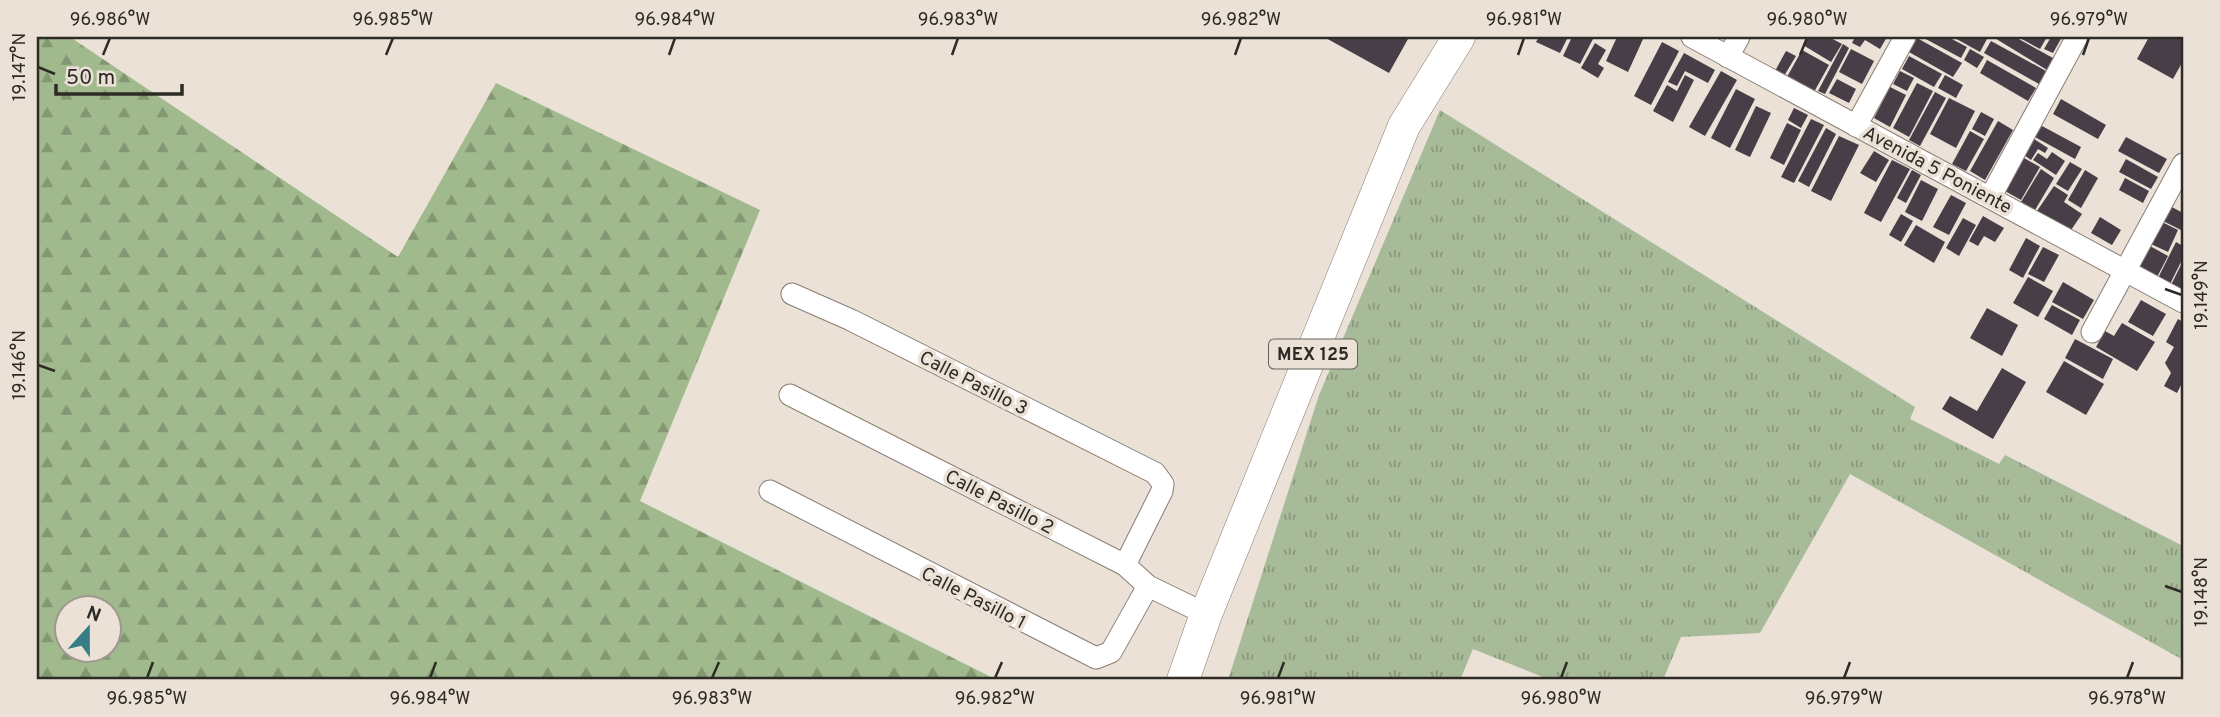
<svg xmlns="http://www.w3.org/2000/svg" width="2220" height="717" font-family="Overpass,sans-serif">
	<defs>
		<pattern id="grass-tufts" width="24" height="20" patternUnits="userSpaceOnUse" patternTransform="scale(1.75)"><rect width="24" height="20" fill="#a7bb98"/><path d="M3 7l-1-3M5 7V3M7 7l1-3M15 17l-1-3M17 17v-4M19 17l1-3" fill="none" stroke="#88987c"/></pattern>
		<pattern id="forest-firs" width="22" height="20" patternUnits="userSpaceOnUse" patternTransform="scale(1.75)"><rect width="22" height="20" fill="#a0ba8d"/><path d="M5 1l3.5 6h-7zM16 11l3.5 6h-7z" fill="#839773"/></pattern>
	</defs>
	<rect width="100%" height="100%" fill="#ebe1d6"/>
	<polygon fill="url(#grass-tufts)" points="1440,110 1915,407 1910,419 1999,464 2005,455 2183,546 2183,660 1850,474 1760,633 1681,637 1663,680 1550,680 1473,649 1460,680 1228,680 1319,395"/>
	<path fill="url(#forest-firs)" fill-rule="evenodd" d="M37,37H70L398,257L496,83L760,210L640,501L997,680H37ZM66,608H108V650H66Z"/>
	<g fill="#473e47">
		<polygon points="1324,37 1403,37 1408,39 1389,73"/>
		<polygon points="1539,37 1568,37 1560,53 1536,42"/>
		<polygon points="1572,37 1594,37 1580,64 1563,56"/>
		<polygon points="1617,37 1644,37 1628,72 1606,61"/>
		<polygon points="1808,37 1829,37 1842,44 1831,62 1803,45"/>
		<polygon points="1855,37 1887,37 1880,49 1865,40 1860,47 1852,43"/>
		<polygon points="1922,37 1948,37 1967,47 1961,58"/>
		<polygon points="1953,37 1983,37 1987,39 1980,52"/>
		<polygon points="1993,37 2015,37 2053,58 2047,70"/>
		<polygon points="2018,37 2047,37 2040,49"/>
		<polygon points="2051,37 2062,37 2053,53 2044,49"/>
		<polygon points="2149,37 2183,37 2183,61 2173,79 2137,59"/>
		<polygon points="1917,38 1962,63 1953,77 1909,52"/>
		<polygon points="1991,41 2046,71 2039,84 1984,53"/>
		<polygon points="1662,42 1679,51 1651,105 1634,96"/>
		<polygon points="1595,43 1606,50 1598,64 1604,68 1598,78 1581,68"/>
		<polygon points="1843,44 1849,48 1825,94 1818,91"/>
		<polygon points="1851,49 1874,61 1862,84 1839,72"/>
		<polygon points="1970,49 1984,57 1977,68 1964,60"/>
		<polygon points="1802,50 1829,65 1814,92 1787,77"/>
		<polygon points="1786,51 1796,56 1784,76 1775,71"/>
		<polygon points="1684,53 1715,70 1708,83 1685,71 1677,86 1668,82"/>
		<polygon points="1909,56 1942,74 1934,87 1902,69"/>
		<polygon points="1987,60 2036,88 2028,101 1980,73"/>
		<polygon points="1721,71 1737,80 1705,136 1689,127"/>
		<polygon points="1900,71 1914,78 1907,91 1893,84"/>
		<polygon points="1685,75 1694,80 1673,122 1653,111 1667,85 1677,91"/>
		<polygon points="1945,75 1963,85 1956,98 1938,88"/>
		<polygon points="1837,79 1856,89 1849,103 1829,93"/>
		<polygon points="1917,83 1933,91 1909,137 1893,128"/>
		<polygon points="1890,87 1906,95 1890,127 1874,118"/>
		<polygon points="1736,89 1755,99 1730,148 1711,138"/>
		<polygon points="1935,92 1946,98 1920,146 1909,140"/>
		<polygon points="1949,98 1975,111 1956,148 1930,134"/>
		<polygon points="2061,99 2106,125 2098,139 2053,114"/>
		<polygon points="1756,106 1771,113 1750,157 1735,150"/>
		<polygon points="1794,108 1808,115 1801,128 1788,120"/>
		<polygon points="1981,112 1994,119 1985,136 1972,129"/>
		<polygon points="1811,119 1824,125 1794,183 1781,177"/>
		<polygon points="1998,121 2013,130 1985,180 1970,171"/>
		<polygon points="1787,123 1801,130 1784,165 1770,158"/>
		<polygon points="2042,126 2081,147 2075,159 2035,137"/>
		<polygon points="1826,128 1836,134 1809,187 1798,181"/>
		<polygon points="1970,131 1984,139 1966,171 1952,164"/>
		<polygon points="1839,136 1859,145 1831,201 1811,191"/>
		<polygon points="2126,137 2167,159 2159,173 2118,151"/>
		<polygon points="2034,139 2048,148 2045,153 2038,149 2031,160 2024,155"/>
		<polygon points="1874,151 1889,160 1876,182 1860,173"/>
		<polygon points="2052,152 2065,161 2056,175 2033,160 2038,153 2047,159"/>
		<polygon points="2024,158 2040,167 2021,200 2005,191"/>
		<polygon points="2126,159 2158,177 2151,189 2119,172"/>
		<polygon points="1892,160 1910,169 1881,222 1864,213"/>
		<polygon points="2070,162 2082,169 2068,191 2056,184"/>
		<polygon points="2041,169 2054,178 2035,210 2021,202"/>
		<polygon points="1912,170 1921,175 1906,203 1897,198"/>
		<polygon points="2085,170 2098,178 2081,208 2068,200"/>
		<polygon points="2125,178 2149,191 2143,203 2119,190"/>
		<polygon points="1921,180 1938,189 1922,221 1905,212"/>
		<polygon points="2054,186 2068,195 2064,202 2082,214 2069,233 2037,211"/>
		<polygon points="1951,195 1966,203 1949,235 1933,227"/>
		<polygon points="2170,206 2183,213 2183,231 2163,221"/>
		<polygon points="1901,214 1913,221 1901,242 1889,235"/>
		<polygon points="1983,216 2004,228 1995,242 1984,236 1978,246 1969,241"/>
		<polygon points="2100,217 2121,230 2112,245 2091,233"/>
		<polygon points="1963,218 1976,225 1959,256 1946,248"/>
		<polygon points="2162,222 2178,230 2168,252 2151,244"/>
		<polygon points="1916,225 1945,242 1934,263 1904,245"/>
		<polygon points="2026,238 2040,246 2023,278 2009,270"/>
		<polygon points="2176,242 2183,246 2183,258 2170,284 2158,278"/>
		<polygon points="2150,246 2168,256 2157,277 2139,267"/>
		<polygon points="2043,247 2059,255 2044,282 2028,274"/>
		<polygon points="2183,261 2183,291 2171,285"/>
		<polygon points="2028,277 2053,291 2038,317 2013,303"/>
		<polygon points="2063,282 2094,300 2083,319 2052,302"/>
		<polygon points="2141,300 2166,314 2153,336 2128,322"/>
		<polygon points="2052,305 2080,320 2072,335 2044,319"/>
		<polygon points="1987,308 2018,325 2002,356 1970,338"/>
		<polygon points="2178,319 2183,322 2183,381 2177,393 2164,386 2171,373 2165,363 2174,347 2166,342"/>
		<polygon points="2122,323 2155,342 2137,371 2096,347 2105,331 2114,336"/>
		<polygon points="2075,339 2113,359 2103,379 2065,358"/>
		<polygon points="2064,361 2104,384 2086,415 2046,392"/>
		<polygon points="2002,368 2026,382 1993,439 1942,409 1950,396 1977,411"/>
	</g>
	<g fill="none" stroke-linecap="round" stroke-linejoin="round">
		<g stroke="#887e75" stroke-width="23">
			<g id="street">
				<polyline points="1692,37 2183,302"/>
				<polyline points="1728,57 1739,37"/>
				<polyline points="1856,126 1905,37"/>
				<polyline points="1991,196 2077,37"/>
				<polyline points="792,294 851,320 1155,473 1163,484 1162,491 1125,565"/>
				<polyline points="2092,332 2183,164"/>
				<polyline points="790,395 1125,565 1148,586 1206,614"/>
				<polyline points="770,491 1096,658 1111,652 1148,586"/>
			</g>
		</g>
		<g stroke="#887e75" stroke-width="33">
			<polyline id="primary" points="1183,680 1206,614 1404,126 1459,37"/>
		</g>
		<use href="#street" stroke="#fff" stroke-width="21"/>
		<use href="#primary" stroke="#fff" stroke-width="32"/>
	</g>
	<path fill="none" stroke="#2e2b27" stroke-width="2.5" d="M103,55L110,38M386,55L393,38M669,55L675,38M952,55L958,38M1235,55L1241,38M1518,55L1524,38M1800,55L1807,38M2083,55L2089,38M38,67L55,74M2165,289L2182,295M38,365L55,371M2165,586L2182,592M147,678L153,662M430,678L436,662M712,678L719,662M995,678L1002,662M1278,678L1284,662M1561,678L1567,662M1844,678L1850,662M2127,678L2133,662"/>
	<g text-anchor="middle" stroke-width="7" stroke-linejoin="round" paint-order="stroke">
		<rect fill="#ebe1d6" stroke="#67625c" stroke-width="2" x="1269" y="339.5" width="88" height="29" rx="5"/>
		<g font-size="18" font-weight="bold" fill="#2e2b27">
			<text x="1313" y="360">MEX 125</text>
		</g>
		<g font-size="19" fill="#2e2b27" stroke="#ebe1d6">
			<text transform="translate(1938 169) rotate(28)" y="7">Avenida 5 Poniente</text>
			<text transform="translate(974 382) rotate(27)" y="7">Calle Pasillo 3</text>
			<text transform="translate(1000 501) rotate(27)" y="7">Calle Pasillo 2</text>
			<text transform="translate(974 597) rotate(27)" y="7">Calle Pasillo 1</text>
		</g>
	</g>
	<rect width="2220" height="717" fill="none" stroke="#ebe1d6" stroke-width="77"/>
	<g transform="translate(88 629) rotate(21)"><circle r="33" fill="#ebe1d6" stroke="#9f9890" stroke-width="2"/>
	<path d="M0-5L12 26L0 18L-12 26Z" fill="#367e85"/>
	<text y="-10" font-size="19" font-weight="bold" text-anchor="middle" fill="#2e2b27">N</text>
	</g>
	<path d="M56 84v10h126v-10" fill="none" stroke="#2e2b27" stroke-width="3.5"/>
	<text x="66" y="84" font-size="21" fill="#2e2b27" stroke="#ebe1d6" stroke-width="5" paint-order="stroke">50 m</text>
	<rect x="38" y="38" width="2144" height="640" fill="none" stroke="#2e2b27" stroke-width="2.5"/>
	<g font-size="18" text-anchor="middle" fill="#2e2b27">
		<text x="110" y="25">96.986°W</text>
		<text x="393" y="25">96.985°W</text>
		<text x="675" y="25">96.984°W</text>
		<text x="958" y="25">96.983°W</text>
		<text x="1241" y="25">96.982°W</text>
		<text x="1524" y="25">96.981°W</text>
		<text x="1807" y="25">96.980°W</text>
		<text x="2089" y="25">96.979°W</text>
		<text transform="translate(19 67) rotate(-90)" y="6">19.147°N</text>
		<text transform="translate(2201 295) rotate(-90)" y="6">19.149°N</text>
		<text transform="translate(19 365) rotate(-90)" y="6">19.146°N</text>
		<text transform="translate(2201 592) rotate(-90)" y="6">19.148°N</text>
		<text x="147" y="704">96.985°W</text>
		<text x="430" y="704">96.984°W</text>
		<text x="712" y="704">96.983°W</text>
		<text x="995" y="704">96.982°W</text>
		<text x="1278" y="704">96.981°W</text>
		<text x="1561" y="704">96.980°W</text>
		<text x="1844" y="704">96.979°W</text>
		<text x="2127" y="704">96.978°W</text>
	</g>
</svg>
